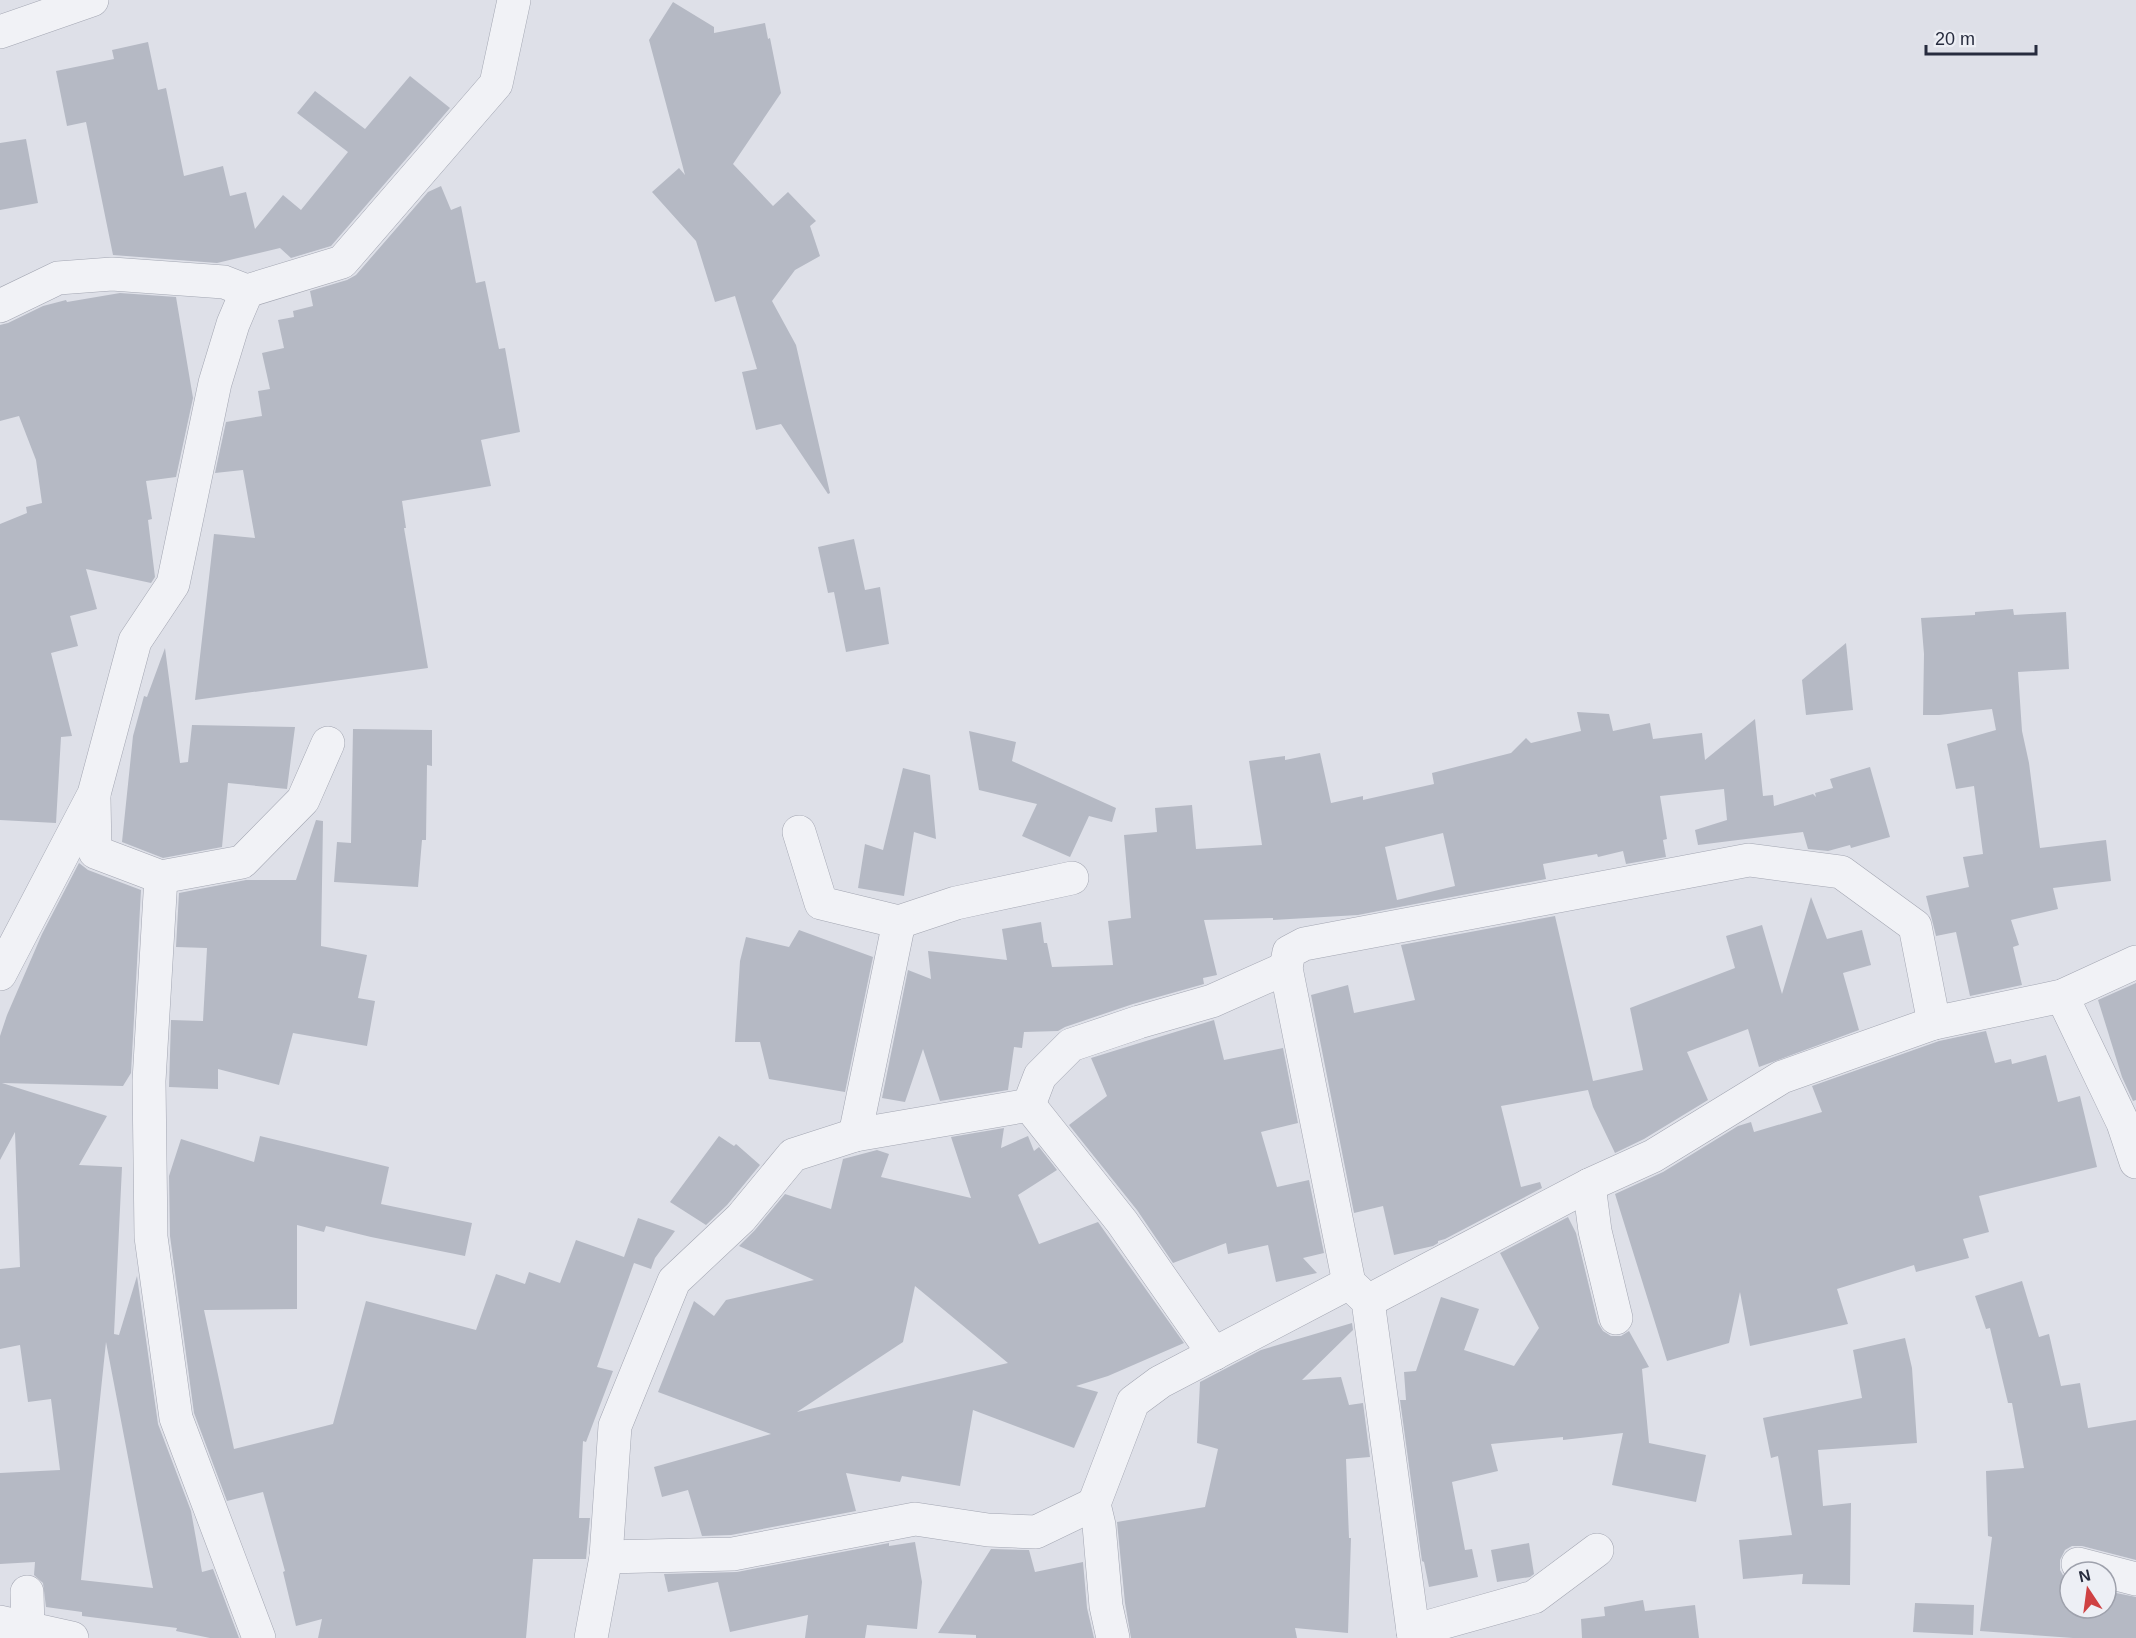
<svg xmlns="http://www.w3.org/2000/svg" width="2136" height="1638" font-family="Arial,sans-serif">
	<rect width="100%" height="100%" fill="#dee0e8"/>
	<g fill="#b5b9c4" fill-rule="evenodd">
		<polygon points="673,2 714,27 714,33 765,23 768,39 770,38 781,93 733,164 773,206 788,192 816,221 810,226 820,256 795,270 772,301 796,345 830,493 828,494 781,424 756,430 742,372 757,369 735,296 715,302 696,241 652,192 679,168 685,175 649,40"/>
		<polygon points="148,42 158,90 166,88 184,176 223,166 230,196 246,192 255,229 283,195 301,210 348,152 297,113 315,91 365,129 410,76 450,108 331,246 291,258 280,248 217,263 113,255 86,122 67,126 56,71 114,59 112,50"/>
		<polygon points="26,139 38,203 0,210 0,143"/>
		<polygon points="441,186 451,210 461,206 476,283 485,281 499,349 505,348 520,432 481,440 491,486 402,501 406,528 404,528 428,668 195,700 214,534 255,538 243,470 215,473 226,422 262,416 258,391 270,389 262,353 284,348 278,320 294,317 293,311 313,306 310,291 347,280 356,275 428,192"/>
		<polygon points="120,293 176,297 193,398 176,477 146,481 152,519 148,520 155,577 151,583 86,569 97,609 70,616 78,646 51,653 72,736 61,737 56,823 0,820 0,524 27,513 26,507 42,503 36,460 19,416 0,421 0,325 8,323 43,306 66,300 67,302"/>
		<polygon points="854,539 865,590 880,587 889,644 846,652 834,592 828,593 818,547"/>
		<polygon points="2013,609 2014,615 2066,612 2069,669 2018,672 2022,731 2029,763 2040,848 2106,840 2111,881 2053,888 2058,909 2011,920 2019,945 2013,947 2022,985 1970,996 1956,932 1936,936 1926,896 1969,887 1963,857 1983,854 1974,786 1956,789 1947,744 1996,730 1992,709 1939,715 1923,715 1924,654 1921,618 1975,615 1975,612"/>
		<polygon points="1846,643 1853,710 1806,715 1802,680"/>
		<polygon points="165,648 180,763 188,762 192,725 295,727 287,789 228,783 222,847 163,858 122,842 133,736 144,696 147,697"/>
		<path d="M1577,712L1609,714L1613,731L1650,723L1653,739L1702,733L1705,760L1755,719L1763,796L1773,795L1774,806L1813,794L1816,797L1815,793L1833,788L1830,779L1870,767L1890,837L1851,848L1850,845L1828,851L1808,849L1803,832L1698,845L1695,830L1727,820L1724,789L1660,796L1667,839L1663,840L1666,857L1626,864L1623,851L1598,857L1597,854L1543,864L1546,879L1358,915L1273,920V918L1204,920L1217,975L1203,978L1204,984L1133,1004L1065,1027L1058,1031L1024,1032L1022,1048L1014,1047L1008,1090L940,1101L923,1049L905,1102L882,1098L908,970L931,979L928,951L1007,960L1002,929L1041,922L1044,943H1047L1052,967L1113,965L1108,921L1131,918L1124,835L1157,832L1155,808L1192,805L1196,849L1262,845L1249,761L1285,756V760L1320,753L1331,803L1363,796V800L1434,784L1432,773L1511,753L1526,738L1531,743L1581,731ZM1443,833L1455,886L1397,900L1385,847Z"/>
		<polygon points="353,729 432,730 432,766 427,765 426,840 422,840 418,887 334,882 337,842 351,843"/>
		<polygon points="969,731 1016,742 1012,761 1116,808 1112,822 1089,816 1070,857 1022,836 1037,804 979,790"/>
		<polygon points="903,768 930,775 936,839 914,832 904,896 858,888 865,844 883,850"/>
		<polygon points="316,820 323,821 321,946 367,955 358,998 375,1001 367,1046 293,1033 279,1085 218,1069 218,1089 169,1087 171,1020 203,1021 207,948 176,947 179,893 246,880 296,880"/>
		<path d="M79,863L88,870L141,890L131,1073L123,1086L2,1083L107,1116L79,1165L122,1167L114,1334L119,1335L137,1276L158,1424L191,1511L202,1572L213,1569L239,1638H210L176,1631L177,1628L82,1616V1612L46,1607L43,1583L34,1575L35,1562L0,1564V1473L60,1470L51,1399L28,1402L20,1345L0,1349V1269L20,1267L15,1132L0,1160V1036L7,1015L42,934ZM106,1342L153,1588L81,1580Z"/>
		<polygon points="1811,897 1827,939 1862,930 1871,965 1843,973 1859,1030 1759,1067 1748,1029 1687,1052 1708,1100 1644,1139 1615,1153 1593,1107 1588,1090 1501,1106 1521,1187 1540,1182 1542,1188 1445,1239 1438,1241 1438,1243 1433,1246 1394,1255 1383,1206 1354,1213 1311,995 1348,985 1354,1013 1415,1000 1401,945 1555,916 1593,1081 1643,1070 1630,1008 1735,968 1726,936 1762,925 1782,994"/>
		<polygon points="799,930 873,957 845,1092 769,1079 760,1042 735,1042 740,961 746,937 789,947"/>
		<polygon points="2136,983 2136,1100 2133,1101 2122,1077 2098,1000"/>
		<polygon points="1214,1020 1224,1060 1283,1048 1298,1123 1261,1132 1277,1187 1309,1180 1324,1253 1303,1258 1317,1273 1276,1282 1268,1245 1228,1254 1226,1243 1173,1263 1137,1210 1069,1125 1107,1096 1091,1058"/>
		<polygon points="1986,1031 1995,1063 2011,1059 2012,1064 2046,1055 2058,1102 2080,1096 2097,1167 1979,1196 1989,1232 1963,1239 1969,1258 1916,1272 1914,1265 1837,1289 1848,1324 1750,1346 1740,1292 1729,1343 1667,1361 1615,1194 1663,1172 1738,1126 1751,1122 1754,1132 1822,1112 1812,1086 1939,1041"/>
		<path d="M1004,1128L1001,1148L1028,1136L1034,1151L1039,1147L1057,1170L1018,1195L1039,1244L1098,1222L1184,1343L1108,1376L1076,1386L1098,1392L1074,1448L973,1410L960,1486L902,1476L900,1482L846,1473L856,1511L731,1535L702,1536L688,1490L662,1497L654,1467L771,1434L658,1392L694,1301L714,1316L726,1300L814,1280L739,1246L755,1230L785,1194L831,1209L843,1159L877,1150L889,1154L881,1177L971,1198L951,1137ZM915,1286L1008,1363L797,1412L903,1342Z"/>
		<polygon points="260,1136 389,1167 381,1204 472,1223 465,1256 371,1237 326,1226 324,1232 297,1225 297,1309 204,1310 234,1449 333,1424 366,1301 476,1330 496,1274 525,1284 529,1272 560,1283 576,1240 624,1257 638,1218 675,1231 655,1258 651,1269 634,1263 597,1367 613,1371 586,1442 583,1441 579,1518 590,1518 586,1559 533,1559 526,1638 318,1638 322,1619 296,1626 283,1572 285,1571 263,1492 227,1501 194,1413 170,1236 169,1176 181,1139 254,1162"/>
		<polygon points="719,1136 734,1146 736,1144 760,1165 727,1205 706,1225 670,1202"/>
		<polygon points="1568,1217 1576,1233 1598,1323 1603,1331 1611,1336 1621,1336 1629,1331 1649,1367 1642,1369 1649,1443 1706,1455 1696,1502 1612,1485 1623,1433 1563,1440 1563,1437 1491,1444 1498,1471 1452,1482 1465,1550 1472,1549 1478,1577 1429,1587 1424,1562 1422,1561 1400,1400 1406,1400 1404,1372 1416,1371 1441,1297 1479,1309 1464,1350 1514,1366 1539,1328 1500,1253"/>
		<polygon points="2022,1281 2039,1337 2049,1334 2061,1386 2080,1383 2088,1428 2136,1420 2136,1560 2082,1546 2072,1546 2065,1550 2060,1560 2060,1570 2064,1577 2070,1580 2070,1608 2106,1608 2106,1591 2136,1597 2136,1638 2073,1638 1980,1631 1992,1537 1988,1536 1986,1471 2024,1468 2012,1403 2008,1403 1990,1328 1986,1329 1975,1296"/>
		<polygon points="1352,1323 1353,1330 1302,1380 1341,1377 1349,1405 1363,1403 1370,1457 1346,1459 1349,1538 1351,1538 1348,1633 1295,1628 1297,1638 1131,1638 1125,1603 1117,1522 1205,1507 1218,1449 1197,1443 1200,1382 1261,1350"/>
		<polygon points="1905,1338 1912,1368 1917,1443 1818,1450 1823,1506 1851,1503 1850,1585 1802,1584 1803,1574 1743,1579 1739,1540 1792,1535 1778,1456 1771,1458 1763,1418 1862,1398 1853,1350"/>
		<polygon points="915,1542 922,1582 917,1629 867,1625 865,1638 805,1638 808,1615 730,1632 718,1582 668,1592 664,1574 737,1572 889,1543 889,1546"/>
		<polygon points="1529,1543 1534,1574 1530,1577 1497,1582 1491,1550"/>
		<polygon points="991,1549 1029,1550 1035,1572 1083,1562 1087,1608 1094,1638 976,1638 976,1635 938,1633"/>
		<polygon points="1643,1600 1645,1611 1695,1605 1699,1638 1582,1638 1581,1619 1605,1616 1604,1607"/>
		<polygon points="1915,1603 1974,1605 1973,1635 1913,1632"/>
	</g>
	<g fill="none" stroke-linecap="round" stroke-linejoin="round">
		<g stroke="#a3a6b2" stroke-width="34">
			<g id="minor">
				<polyline points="0,32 92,0"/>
				<polyline points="0,306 58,278 112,274 224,282 247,291 342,262 496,84 514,0"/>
				<polyline points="94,798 95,852 161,877 242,862 303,800 328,743"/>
				<polyline points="799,832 821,903 899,922 956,903 1072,878"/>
				<polyline points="161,877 149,1081 151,1237 176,1418 259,1638"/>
				<polyline points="0,974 94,794 135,641 173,584 215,383 233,324 247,291"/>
				<polyline points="2062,996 2123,1123 2136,1162"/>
				<polyline points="1029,1105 1122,1222 1214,1354"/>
				<polyline points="1029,1105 1040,1076 1071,1045 1139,1022 1212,1001 1286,968"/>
				<polyline points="855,1135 899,922"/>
				<polyline points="1589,1185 1595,1231 1616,1318"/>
				<polyline points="1368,1301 1589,1185 1653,1156 1782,1077 1934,1023 2062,996 2136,962"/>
				<polyline points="606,1557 733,1554 915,1519 988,1530 1036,1532 1094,1504"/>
				<polyline points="2078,1564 2136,1579"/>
				<polyline points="27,1592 28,1629"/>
				<polyline points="1413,1631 1534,1597 1597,1550"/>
				<polyline points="591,1638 606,1557 615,1426 674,1281 741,1218 793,1155 855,1135 1029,1105"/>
				<polyline points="1113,1638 1106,1606 1099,1525 1094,1504 1133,1402 1160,1382 1349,1283"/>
				<polyline points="1414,1638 1368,1301 1349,1283 1286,968 1289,952 1304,944 1749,860 1841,872 1915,926 1934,1023"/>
			</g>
		</g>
		<g stroke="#a3a6b2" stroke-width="34">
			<polyline id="tertiary" points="0,1622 72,1638"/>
		</g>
		<use href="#minor" stroke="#f1f2f6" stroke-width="33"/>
		<use href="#tertiary" stroke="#f1f2f6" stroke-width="33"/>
	</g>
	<g transform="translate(2088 1590) rotate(347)"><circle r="28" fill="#edeff5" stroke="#9ea1ac" stroke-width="1.5"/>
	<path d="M0-4.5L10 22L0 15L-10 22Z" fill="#cf4143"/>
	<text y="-9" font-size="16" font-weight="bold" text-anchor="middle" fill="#272c3e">N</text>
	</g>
	<path d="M1926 45v9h110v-9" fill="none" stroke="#272c3e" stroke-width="3"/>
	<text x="1935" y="45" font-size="18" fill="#272c3e" stroke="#edeff5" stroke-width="4.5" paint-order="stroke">20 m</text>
</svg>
